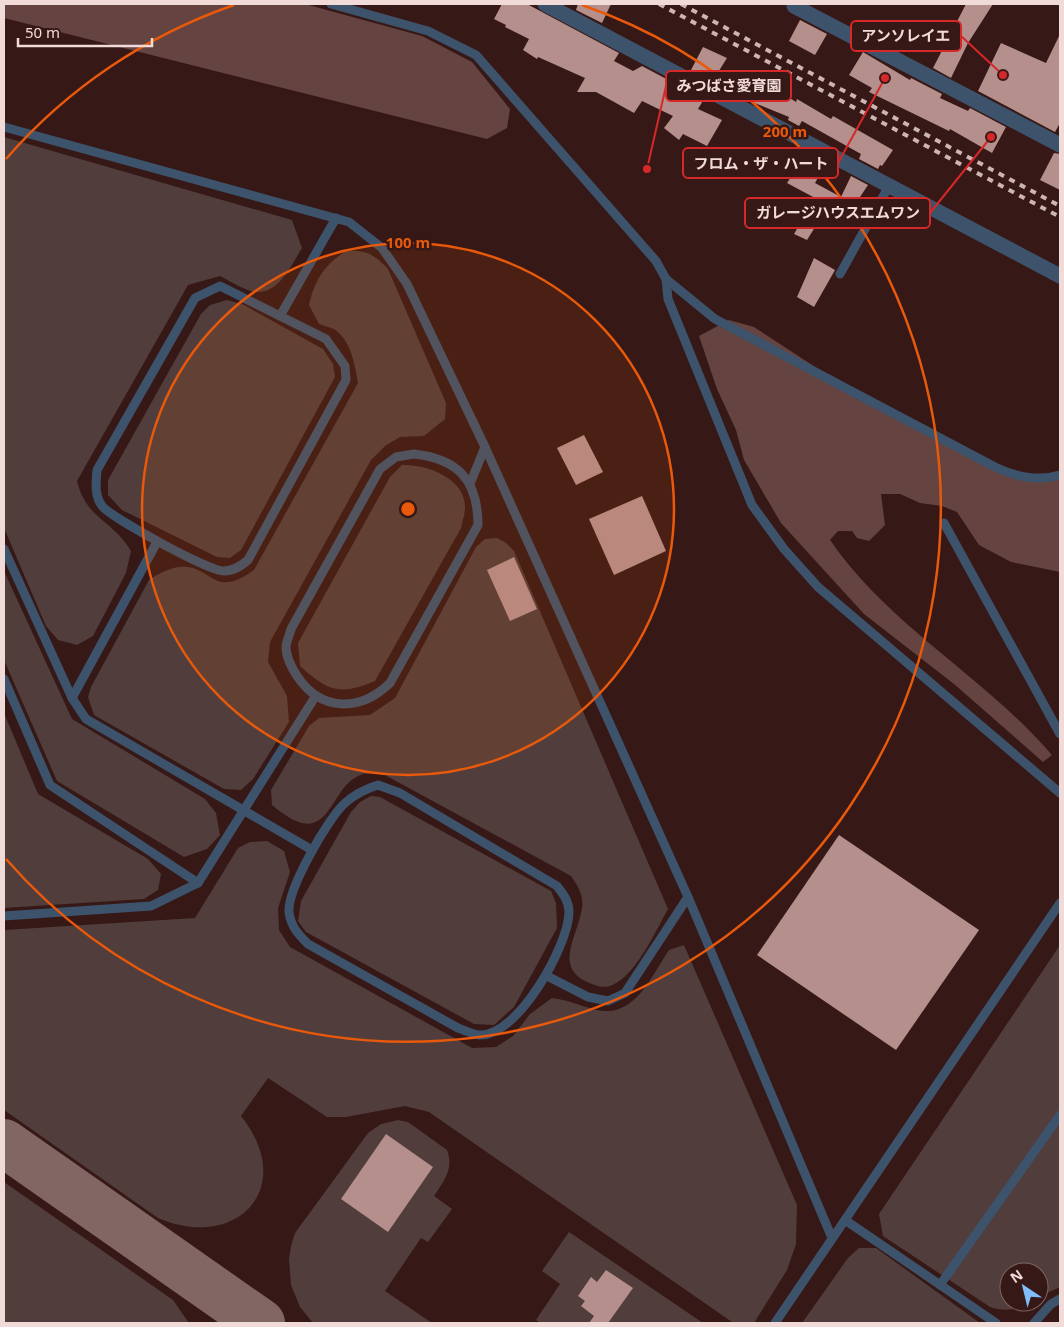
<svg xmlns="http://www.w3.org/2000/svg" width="1064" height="1327" font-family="'Noto Sans','Noto Sans JP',sans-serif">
	<rect width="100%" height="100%" fill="#361816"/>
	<g fill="#513d3b">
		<path d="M4,137L292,220L302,248C292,264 279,294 256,292C245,291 230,281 220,276L188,285L77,481C86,519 113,520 131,551L126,573L93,636L77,645L58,640L46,626L4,528Z"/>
		<path d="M346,251C366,250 374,254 388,269L446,403L445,419L424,436L400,437L385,446L371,460L270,642L268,662L287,696L289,722L253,779L241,790L224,789L94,715L88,697L91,687L149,580C164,570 183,561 200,571C206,574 215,581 221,582C234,584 245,576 254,570L358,383C355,365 351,340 334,329C330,327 323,326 319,324L309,305C315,280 324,265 346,251Z"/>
		<polygon points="227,300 242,304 323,349 333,364 335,377 241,550 230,558 217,557 122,510 108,495 108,480 201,314 210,305"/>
		<path d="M402,465C426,464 466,478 465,508C465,514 462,522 461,528L375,681C339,696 328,691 300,666L298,643L390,477Z"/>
		<path d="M497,538L506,543L514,551L668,909C656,930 628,995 598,986C549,972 577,940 582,908C584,896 578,886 571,876L383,774C377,774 369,773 363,774C326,785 333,857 272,805L271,790L309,726L319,718L370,715L395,698L476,547L485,539Z"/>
		<polygon points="4,571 72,719 205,799 216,813 220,835 207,849 184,857 57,781 4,660"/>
		<polygon points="4,713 38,794 148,859 161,874 158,890 144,899 4,908"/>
		<polygon points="371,796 380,797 551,891 556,903 557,928 514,1007 494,1025 474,1024 306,932 298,921 301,901 351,812 360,802"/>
		<path d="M267,841L284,851L290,872L278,908L279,930L290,947L472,1048L496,1047L513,1036L530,1014L552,998C568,1000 578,1005 593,1009C634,1021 650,978 669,950L684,945L797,1205L796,1244L787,1270L754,1323L732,1322L429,1112L405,1106L346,1117H327L268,1078L241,1116C298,1187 237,1252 158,1218L4,1110V930L195,918L238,848L250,842Z"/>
		<path d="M1060,945V1287L1039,1297V1272H1009V1302H1031C1017,1310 1005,1312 990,1307L883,1236L879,1214Z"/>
		<path d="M398,1120L408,1122L447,1150C454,1169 444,1181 434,1196L452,1209L428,1242L421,1238L385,1291L432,1323H313L300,1307L291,1285L289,1259L291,1246L295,1233L368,1133L381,1124Z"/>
		<polygon points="4,1182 173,1300 189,1323 4,1323"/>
		<polygon points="569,1232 703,1323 540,1323 536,1320 560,1284 542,1271"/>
		<polygon points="859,1248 876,1248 980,1323 802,1323 848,1258"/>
	</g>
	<g fill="#644340">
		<polygon points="4,4 305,4 422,36 472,62 510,109 507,128 487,139 4,18"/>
		<path d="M729,320L754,327L855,393L1009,474H1060V572L1011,562L979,545L957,512L942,506L920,503L900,494H881L885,525L869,541L857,538L852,531H838L830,540C889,626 984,676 1052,755L1043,762L954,684L864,614L781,523L744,460L736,430L717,389L699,336Z"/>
	</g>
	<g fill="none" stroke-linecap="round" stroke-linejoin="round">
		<polyline stroke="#826664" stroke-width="48" points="4,1143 261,1323"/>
	</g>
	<g fill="#b48f8c">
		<polygon points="502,4 527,4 619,53 614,61 633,71 642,66 704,99 698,109 722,120 707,146 683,134 679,140 664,128 673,116 642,101 634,113 596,92 577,92 585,78 538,57 537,59 523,50 529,39 505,27 506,25 494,19"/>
		<polygon points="578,4 611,4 602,23 576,10"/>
		<polygon points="966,4 993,4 968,43 951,78 933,68"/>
		<polygon points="800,20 827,34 815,55 789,41"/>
		<polygon points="1060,34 1060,123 1055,132 978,91 1001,43 1046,63"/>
		<polygon points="703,47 727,58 712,82 691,70"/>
		<polygon points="863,52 910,80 911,78 942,94 940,98 968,111 970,108 1006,127 992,153 950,129 949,131 869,92 872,88 849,75"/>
		<polygon points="764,81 796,102 797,99 831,119 833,116 893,150 882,166 880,165 878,169 859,159 861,154 802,121 799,126 788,120 789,117 752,102"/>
		<polygon points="1054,153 1060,154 1060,190 1040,180"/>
		<polygon points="804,157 823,169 815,183 841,197 851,176 868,185 846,218 827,208 807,240 794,234 815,198 787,183"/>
		<polygon points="814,258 835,270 814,307 797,297"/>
		<polygon points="584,435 603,472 576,485 557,448"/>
		<polygon points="642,496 666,551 614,575 589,519"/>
		<polygon points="514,557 537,609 510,621 487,570"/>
		<polygon points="839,835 979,930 896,1050 757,955"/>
		<polygon points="386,1134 433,1167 388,1232 341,1199"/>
		<polygon points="606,1270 633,1288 608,1323 589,1323 594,1316 581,1306 585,1301 578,1296 591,1277 597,1282"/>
	</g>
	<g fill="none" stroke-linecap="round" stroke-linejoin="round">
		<g stroke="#3d536b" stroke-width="9">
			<polyline points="331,4 428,31 476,55 656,261 666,279 668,299 752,505 784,549 818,587 1060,793"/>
			<polyline points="4,127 349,222 382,248 407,284 485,447 688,897 832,1238"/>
			<polyline points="840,274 889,186"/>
			<path d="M666,279L715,319L995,467C1016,477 1037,482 1060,475"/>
			<path d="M220,286L326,339L345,366L346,380L248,560C241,566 234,571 224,571C210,572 114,519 103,507C94,497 96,482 97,470L195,298Z"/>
			<polyline points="280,316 336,218"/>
			<path d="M414,454C458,459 478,480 478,525L390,683C360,712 321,712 297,676C292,668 286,658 286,647C286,642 290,634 291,629L380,469L396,457Z"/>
			<polyline points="470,484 485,447"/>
			<polyline points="944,523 1060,734"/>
			<polyline points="4,549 72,698 86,719 312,850"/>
			<polyline points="4,679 50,785 198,883"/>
			<polyline points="72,698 157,542"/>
			<path d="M378,785L400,793L557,886C563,894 569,901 569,912C569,945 517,1038 479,1035C472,1034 464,1030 458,1028L308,944C298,934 291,927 289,912C287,890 328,818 345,803C355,794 365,789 378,785Z"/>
			<polyline points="4,916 151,906 198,883 315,697"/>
			<polyline points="547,976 588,997 608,1001 625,993 688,897"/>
			<polyline points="845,1220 996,1323"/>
			<polyline points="940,1285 1060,1115"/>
			<polyline points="775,1323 1060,903"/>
			<polyline points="1034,1323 1051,1304 1060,1299"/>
		</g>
		<g stroke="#3d536b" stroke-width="15">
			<polyline points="545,4 1060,276"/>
			<polyline points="795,4 794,6 1060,145"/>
		</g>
		<g stroke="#cdb5b3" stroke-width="4" stroke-dasharray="6 6" stroke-linecap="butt">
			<polyline points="659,4 1060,217"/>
			<polyline points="681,4 1060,206"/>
		</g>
	</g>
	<circle cx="408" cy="509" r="266" fill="#e8590c" fill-opacity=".12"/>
	<g fill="none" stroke="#e8590c" stroke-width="2.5">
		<circle cx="408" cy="509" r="266"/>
		<path d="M6 159A533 533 0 0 1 234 5M582 5A533 533 0 1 1 6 859"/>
	</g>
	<circle cx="408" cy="509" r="8" fill="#e8590c" stroke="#361816" stroke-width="2.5"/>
	<g font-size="15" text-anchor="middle" font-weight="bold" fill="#e8590c" stroke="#361816" stroke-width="5" stroke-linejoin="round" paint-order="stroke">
		<text x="785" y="137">200 m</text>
		<text x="408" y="248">100 m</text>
	</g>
	<path fill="none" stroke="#d62828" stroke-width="2" d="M1003 75L961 36M647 169L666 86M885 78L838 163M991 137L930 213"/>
	<g fill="#d62828" stroke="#361816" stroke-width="2">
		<circle cx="1003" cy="75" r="5"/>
		<circle cx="647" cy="169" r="5"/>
		<circle cx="885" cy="78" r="5"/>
		<circle cx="991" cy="137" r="5"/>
	</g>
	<g fill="#361816" stroke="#d62828" stroke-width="2">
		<rect x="851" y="21" width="110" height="30" rx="5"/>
		<rect x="666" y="71" width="125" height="30" rx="5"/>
		<rect x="683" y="148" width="155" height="30" rx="5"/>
		<rect x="745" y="198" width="185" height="30" rx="5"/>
	</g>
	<g font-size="15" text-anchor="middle" font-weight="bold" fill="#f1dbd9">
		<text x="906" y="41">アンソレイエ</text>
		<text x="729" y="91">みつばさ愛育園</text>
		<text x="761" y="169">フロム・ザ・ハート</text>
		<text x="838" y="218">ガレージハウスエムワン</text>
	</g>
	<rect width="1064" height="1327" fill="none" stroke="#f1dbd9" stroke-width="10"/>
	<g transform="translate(1024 1287) rotate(325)"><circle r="24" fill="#361816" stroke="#816664"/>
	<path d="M0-4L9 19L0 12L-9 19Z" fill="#81bdfa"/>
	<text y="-8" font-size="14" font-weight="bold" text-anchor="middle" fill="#f1dbd9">N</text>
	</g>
	<path d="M18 38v8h134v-8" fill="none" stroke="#f1dbd9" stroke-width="2.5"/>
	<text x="25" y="38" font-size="15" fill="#f1dbd9" stroke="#361816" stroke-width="4" paint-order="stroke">50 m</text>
</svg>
